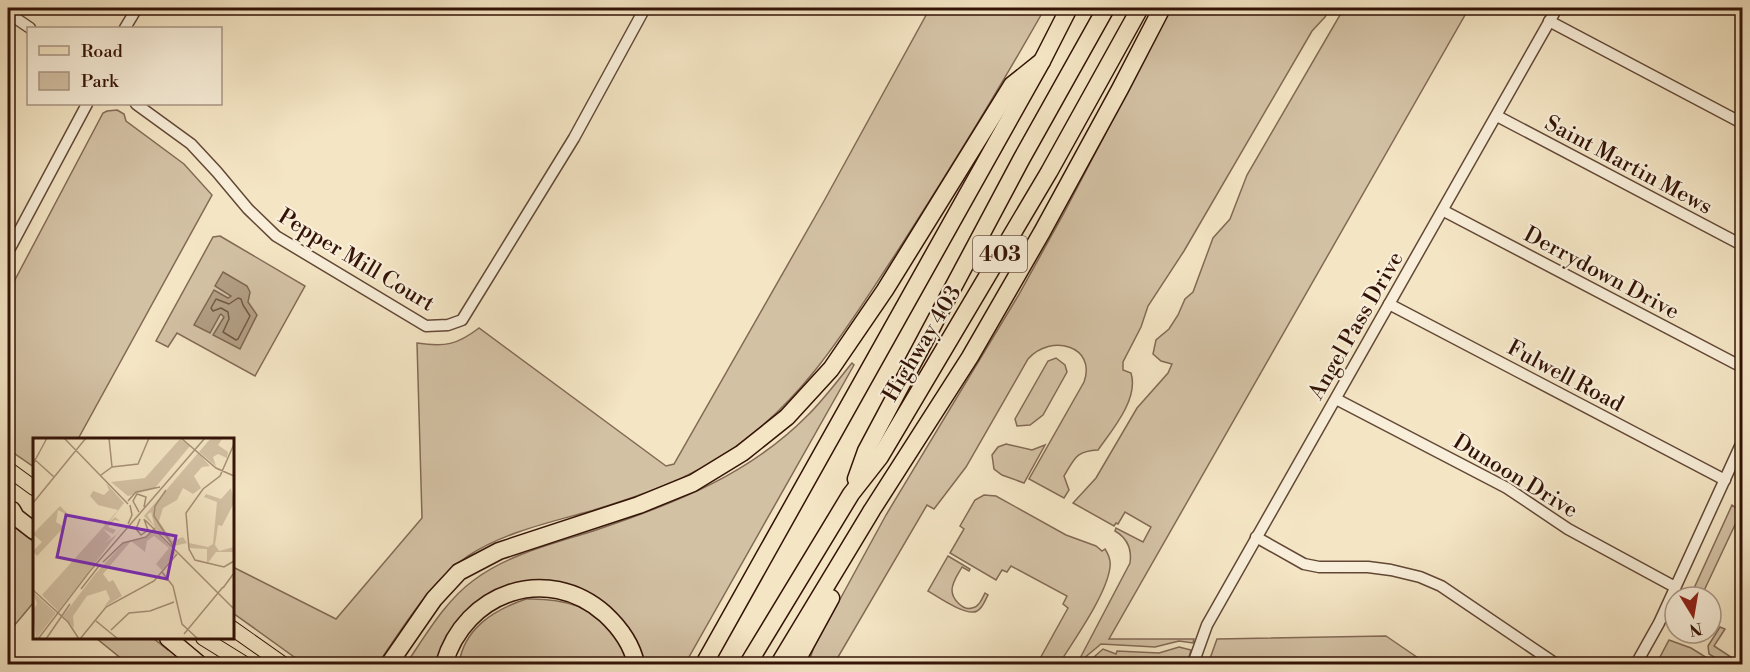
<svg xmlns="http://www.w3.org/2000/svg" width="1750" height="672" font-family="'Libre Bodoni',serif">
	<rect width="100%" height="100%" fill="#f4e5c4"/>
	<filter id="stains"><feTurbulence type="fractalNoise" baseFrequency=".00333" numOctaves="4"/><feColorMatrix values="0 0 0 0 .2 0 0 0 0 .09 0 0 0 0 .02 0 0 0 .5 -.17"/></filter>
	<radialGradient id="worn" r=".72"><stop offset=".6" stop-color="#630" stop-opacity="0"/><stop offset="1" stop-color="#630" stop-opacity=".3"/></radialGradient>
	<g fill="#d3c1a4" stroke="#836a55" stroke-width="1.5">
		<path d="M930,8H1045C997,93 946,176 893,258C846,329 805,398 734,448C690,479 638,497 587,512C547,523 503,533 468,556C430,582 403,627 378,664H304L233,613V567L336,619L422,518L417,343C445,347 457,345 479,328L666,466L674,464L824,201Z"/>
		<path d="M1171,8H1330L1325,17L1312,31L1184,251L1148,306L1141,327L1123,362V370L1131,373C1139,399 1112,430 1098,450C1076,451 1075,458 1064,476L1069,490L1064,498L1029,479L1084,382C1097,346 1051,333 1028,359L966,467L934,509L927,505L834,664H808L814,647L886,515L1018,296L1064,213Z"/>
		<path d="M1344,8H1469L1109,639H1194L1193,643L1179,641L1155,647L1101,644L1077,664L1130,563C1132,549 1127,538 1115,531L1116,528L1143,542L1151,527L1125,512L1118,524L1116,523L1114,526L1073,503L1096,478L1137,408L1168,373L1172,364L1161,361L1153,354L1156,340L1169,329L1178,315L1185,299L1193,292L1213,238L1230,219L1247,175Z"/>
		<polygon points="117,110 124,114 126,121 184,164 212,195 78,439 34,440 34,467 8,449 8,293 103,113 107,111"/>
		<polygon points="220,236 305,286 255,376 177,333 168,347 156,341 213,237"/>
		<polygon points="1056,358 1065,365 1067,372 1043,415 1030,425 1017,426 1015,419 1048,361"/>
		<path d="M852,363L854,365L685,664H645L641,652L616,614L602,602L581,590L502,591L439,664H406C426,635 445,601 474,580C510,553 557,543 599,529C676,503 750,474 808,415C824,399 838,380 852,363Z"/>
		<polygon points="1006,444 1032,450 1045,445 1024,483 1002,475 994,469 992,455 998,447"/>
		<path d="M984,495L996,496L1066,535L1096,546L1102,551L1105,549C1109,555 1111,560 1110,567C1107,594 1074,640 1059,664H1037L1068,608L1063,604L1067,596L1011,566L1007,572L1002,570L996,580L950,553L964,529L960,526L975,500Z"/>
		<polygon points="1732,505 1741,512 1701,597 1690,597"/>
		<polygon points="8,522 34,542 34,602 8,633"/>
		<path d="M948,556L970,569L969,571L962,567C958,574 952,582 952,590C952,599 963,611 972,608C979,607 982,599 985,593L988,595C985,600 983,608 977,611C967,617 938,597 928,591Z"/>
		<path d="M526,599C560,598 598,606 618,638C622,646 626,656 629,664H459C464,628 494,610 526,599Z"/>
		<polygon points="1720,627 1725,629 1714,646 1740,663 1742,661 1742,664 1726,664 1709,654 1708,646"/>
		<polygon points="1386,636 1427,664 1208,664 1217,639"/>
		<polygon points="96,638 153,638 168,650 172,647 191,664 128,664"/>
		<polygon points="1669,640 1691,648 1717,664 1671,664 1660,657"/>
		<polygon points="1179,647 1191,650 1187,664 1086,664 1103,649 1116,654 1117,651 1159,653"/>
	</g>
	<polygon fill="#b29e83" stroke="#7f6651" stroke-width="1.5" points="223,272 247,286 250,292 248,302 257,315 240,349 213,335 224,317 221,314 220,315 210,333 194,325 214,290 228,298 231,296 215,286"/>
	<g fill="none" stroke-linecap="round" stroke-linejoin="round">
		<polygon stroke="#725844" stroke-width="1.5" points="238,298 241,299 243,305 250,316 238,339 236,340 223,332 229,319 228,312 221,308 213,311 211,308 216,299 229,304"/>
		<g stroke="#634836" stroke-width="13">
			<g id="minor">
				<polyline points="8,13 30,28"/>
				<polyline points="1549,21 1742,123"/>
				<polyline points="125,28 137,8"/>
				<polyline points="136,104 191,144 217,172 248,209 276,236 426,326 448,325 462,320 574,138 645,8"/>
				<polyline points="1497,116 1742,245"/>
				<polyline points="1444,211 1742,367"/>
				<polyline points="8,252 87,104"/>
				<polyline points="1389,304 1725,480"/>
				<polyline points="1336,399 1507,488 1568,529 1675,587"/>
				<polyline points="1256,537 1304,564 1319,567 1368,567 1391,570 1420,577 1441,586 1556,664"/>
				<polyline points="1193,664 1207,625 1557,8"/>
				<polyline points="1636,664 1659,623 1742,442"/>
			</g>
		</g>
		<g stroke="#331306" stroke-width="16">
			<g id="major">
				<polyline points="8,469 34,488"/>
				<polyline points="232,628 283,664"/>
				<polyline points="203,638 245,664"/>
			</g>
		</g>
		<g stroke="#331306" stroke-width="19">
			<g id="highway">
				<polyline points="856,479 866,451 1022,158 1106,8"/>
				<polyline points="12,510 16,517 34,531"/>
				<polyline points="168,638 199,664"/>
				<polyline points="389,664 434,599 459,572 499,551 639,505 693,483 742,453 787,417 831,369 885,290 1012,85 1042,61"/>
				<path d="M444,664C465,592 547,563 605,614C619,627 632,645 636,664"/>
				<polyline points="704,664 1042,61 1069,8"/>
				<polyline points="748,664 851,494 880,457 1049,172 1140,8"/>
				<polyline points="779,664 872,510 970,357 1042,232 1120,89 1162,8"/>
				<polyline points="795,664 831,598"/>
			</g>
		</g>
		<use href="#minor" stroke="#f8eed9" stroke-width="10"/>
		<use href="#major" stroke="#f4e5c4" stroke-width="14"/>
		<use href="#highway" stroke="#f4e5c4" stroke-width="16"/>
	</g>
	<g text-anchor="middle" stroke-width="4.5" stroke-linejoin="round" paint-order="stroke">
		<rect fill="#f8eed9" stroke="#6e5545" stroke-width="1.5" x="973" y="236" width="54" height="36" rx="4.5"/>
		<g font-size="21" font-weight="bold" fill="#331306">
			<text x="1000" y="261">403</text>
		</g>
		<g font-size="22" fill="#331306" stroke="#f8eed9">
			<text transform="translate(1629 164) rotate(28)" y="8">Saint Martin Mews</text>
			<text transform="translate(357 259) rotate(31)" y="8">Pepper Mill Court</text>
			<text transform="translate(1602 272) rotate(28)" y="8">Derrydown Drive</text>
			<text transform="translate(1355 325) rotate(-60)" y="8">Angel Pass Drive</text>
			<text transform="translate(921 343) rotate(-59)" y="8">Highway 403</text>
			<text transform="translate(1566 375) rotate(28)" y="8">Fulwell Road</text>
			<text transform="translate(1516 475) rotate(31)" y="8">Dunoon Drive</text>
		</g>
	</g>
	<g transform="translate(33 438)">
		<rect width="201" height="201" fill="#f4e5c4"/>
		<path d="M178,0H190L185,7L195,14L194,20L185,16L180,19L183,28L166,14ZM147,1L157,8L121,51L95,58L78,44L112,40ZM165,15L177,28L169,29L161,38L168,50L160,56L150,50L144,62L130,70L126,83L139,103L150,99L154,105L141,108L122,90L118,74L114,77L122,89L111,78ZM73,45L91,65L73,88L82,79L87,83L81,82L75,89L83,92L80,96L70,91L78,99L71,105L83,97L99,77L25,173L9,157L72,87L68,84L74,85L85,72L65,67L57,58L60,53L71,57L76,52ZM198,50L201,65L189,88L185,87L182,107L186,113L201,109V114H183L174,126V111L156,110V105L175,109L180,106L184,64L171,59L173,56L188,61ZM27,68L38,79L25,72L23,84L31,89L4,118L0,113L9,104L0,96ZM121,92L143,115L129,132L123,126L136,110L121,98L114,103L112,114L98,103L70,136L76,144L80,142L89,158L71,169L77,161L73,152L54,158L40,178L41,190L30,178L62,136L91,105L112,100ZM0,154L23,175L3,201L0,172L4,166Z" fill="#d3c1a4"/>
		<path fill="none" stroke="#a79178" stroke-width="1.5" d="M31,0L95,66M76,0L79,29M148,0L183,30L201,38M201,6L187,38L170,51L153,75L156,111L162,122L191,129L201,123M0,20L21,39M0,26L14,0M68,37L79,29L105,26L116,0M133,52L122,68L121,78L140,108M95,63L103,54L127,49M0,65L53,0M106,74L100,63L104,56L113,59L111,69M107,81L103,91L108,97L115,92L111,81M112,82L201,171M95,86L99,77L97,67M70,124L90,105L113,99L122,90M129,134L140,148L149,186L165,201M190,150L201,135M48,151L66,128M0,152L35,184L46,201M63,183L85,201M78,192L96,175L117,173L141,164M151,196L190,149M5,201L57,133L172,0M13,201L37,166M47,201L73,169L121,143L144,116"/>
		<path fill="#7b2cbf" fill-opacity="0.15" stroke="#7b2cbf" stroke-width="3" d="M33,77L143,98L134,141L24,119Z"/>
		<rect width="201" height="201" fill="none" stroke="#331306" stroke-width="3"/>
	</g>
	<rect width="1750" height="672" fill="none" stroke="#f4e5c4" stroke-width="30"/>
	<rect x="9" y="9" width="1732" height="654" fill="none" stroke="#331306" stroke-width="3"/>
	<rect x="15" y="15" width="1720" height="642" fill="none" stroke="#331306" stroke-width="1.5"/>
	<rect x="27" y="27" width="195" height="78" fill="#f8eed9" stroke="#a99685" stroke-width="1.5"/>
	<rect x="39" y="46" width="30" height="9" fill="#f4e5c4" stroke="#a99685" stroke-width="1.5"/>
	<text x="81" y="57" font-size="18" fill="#331306">Road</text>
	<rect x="39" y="72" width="30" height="18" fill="#d3c1a4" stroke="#a99685" stroke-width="1.5"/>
	<text x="81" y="87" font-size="18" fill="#331306">Park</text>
	<g transform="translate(1693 615) rotate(169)"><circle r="28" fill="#f8eed9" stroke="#a99685" stroke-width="1.5"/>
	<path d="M0-4.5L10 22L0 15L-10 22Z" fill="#8f2418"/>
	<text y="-9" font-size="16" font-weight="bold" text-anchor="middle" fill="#331306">N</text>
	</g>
	<rect width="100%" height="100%" filter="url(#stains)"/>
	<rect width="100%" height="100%" fill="url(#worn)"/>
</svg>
